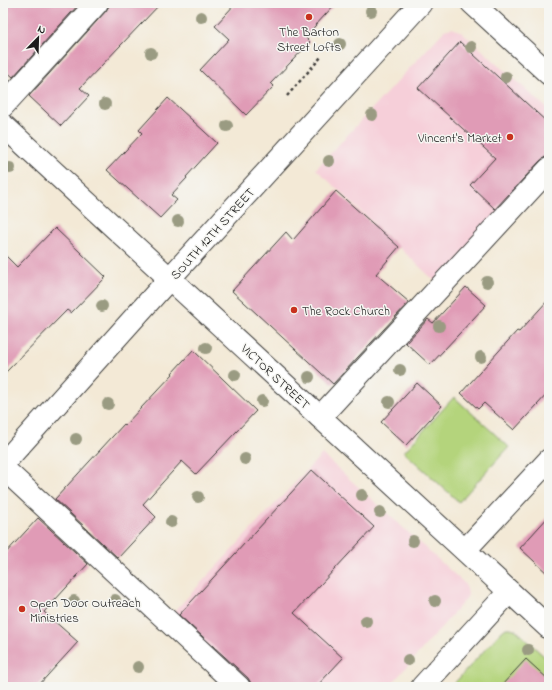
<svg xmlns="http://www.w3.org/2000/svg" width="552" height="690" font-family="'Indie Flower',sans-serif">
	<rect width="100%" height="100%" fill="#f6f6f2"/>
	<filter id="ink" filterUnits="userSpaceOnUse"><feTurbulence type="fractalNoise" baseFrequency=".025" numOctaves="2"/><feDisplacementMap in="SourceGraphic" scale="8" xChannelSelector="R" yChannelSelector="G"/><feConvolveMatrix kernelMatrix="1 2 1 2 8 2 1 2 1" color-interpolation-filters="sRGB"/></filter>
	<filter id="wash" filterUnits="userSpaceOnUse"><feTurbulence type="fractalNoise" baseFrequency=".012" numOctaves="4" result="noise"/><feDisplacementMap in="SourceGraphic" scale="16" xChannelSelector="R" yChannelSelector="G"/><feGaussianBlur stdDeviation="0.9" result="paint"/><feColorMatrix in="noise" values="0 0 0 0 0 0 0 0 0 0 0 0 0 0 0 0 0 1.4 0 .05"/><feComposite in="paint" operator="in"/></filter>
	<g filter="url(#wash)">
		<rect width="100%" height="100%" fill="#f3e9d6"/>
		<g fill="#f6cfd9">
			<polygon points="452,28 462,32 549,110 549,162 438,284 316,169 443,32 444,30"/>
			<polygon points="322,454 464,583 467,589 468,595 465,600 389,687 250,687 172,614"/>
		</g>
		<g fill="#b4d47c" stroke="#68784c">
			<polygon points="454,397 509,447 459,502 404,452"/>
			<polygon points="506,628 511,628 516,630 549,661 549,687 451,687 501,632"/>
		</g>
		<g id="blocks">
			<g fill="#e09bb6">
				<polygon points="3,3 80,3 13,77 3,68"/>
				<polygon points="109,3 161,3 80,88 89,96 61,126 29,96 106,11 109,6"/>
				<polygon points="236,3 336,3 305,37 310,42 271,83 274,86 246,115 200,70 229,39 215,26"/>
				<polygon points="460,42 549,124 549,157 545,157 540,161 495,209 470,185 495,158 418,88"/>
				<polygon points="168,98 217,143 186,177 187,178 171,195 177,200 160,218 107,170 142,133 139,130"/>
				<polygon points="336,191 399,247 376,274 409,302 333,384 232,291 286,232 293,240"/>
				<polygon points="55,228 106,277 71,313 67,310 3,375 3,253 17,267"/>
				<polygon points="466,287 486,305 430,365 406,343 428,319 433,323"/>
				<polygon points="549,299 549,392 514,430 484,403 478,409 461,393 517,331 519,332"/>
				<polygon points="193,350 256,411 196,474 182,461 143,504 156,517 118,558 55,499 124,424 125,425 173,374 172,373"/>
				<polygon points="417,383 442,406 406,445 381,422"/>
				<polygon points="312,470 374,527 294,613 343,658 316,687 253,687 248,678 179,615"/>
				<polygon points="549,516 549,575 520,548"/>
				<polygon points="38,518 88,564 44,612 78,642 37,687 3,687 3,556"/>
				<polygon points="526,659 549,680 549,687 500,687"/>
			</g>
		</g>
	</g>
	<g filter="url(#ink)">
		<use href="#blocks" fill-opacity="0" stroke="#3c3b38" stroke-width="1"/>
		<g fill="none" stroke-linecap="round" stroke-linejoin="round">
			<g stroke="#3c3b38" stroke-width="24">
				<g id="minor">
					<polyline points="472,3 549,74"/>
					<polyline points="3,106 97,3"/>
					<polyline points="3,125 549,628"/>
					<polyline points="320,417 549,169"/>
					<polyline points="3,464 170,278 421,3"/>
					<polyline points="3,468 239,687"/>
					<polyline points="465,550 549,460"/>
					<polyline points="422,687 509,592"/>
				</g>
			</g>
			<polyline stroke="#3c3b38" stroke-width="2.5" stroke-dasharray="3 3" stroke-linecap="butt" points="287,96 321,57"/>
			<use href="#minor" stroke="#fff" stroke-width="22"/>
		</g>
		<g fill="#9a9b82">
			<circle cx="371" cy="11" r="6"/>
			<circle cx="201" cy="17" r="6"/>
			<circle cx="340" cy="44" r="6"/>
			<circle cx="471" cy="47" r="6"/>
			<circle cx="151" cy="53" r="6"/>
			<circle cx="506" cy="77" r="6"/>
			<circle cx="105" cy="104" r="6"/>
			<circle cx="372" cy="115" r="6"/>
			<circle cx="227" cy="126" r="6"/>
			<circle cx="329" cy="161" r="6"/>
			<circle cx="10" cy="168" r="6"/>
			<circle cx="178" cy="221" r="6"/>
			<circle cx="487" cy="282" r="6"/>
			<circle cx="102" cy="306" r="6"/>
			<circle cx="439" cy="326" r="6"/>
			<circle cx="206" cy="348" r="6"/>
			<circle cx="481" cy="357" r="6"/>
			<circle cx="400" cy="370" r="6"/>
			<circle cx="235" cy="375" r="6"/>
			<circle cx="309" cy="377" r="6"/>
			<circle cx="262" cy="401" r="6"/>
			<circle cx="389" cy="402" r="6"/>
			<circle cx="108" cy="404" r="6"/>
			<circle cx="76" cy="439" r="6"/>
			<circle cx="245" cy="459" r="6"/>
			<circle cx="362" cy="495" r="6"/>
			<circle cx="198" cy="497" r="6"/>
			<circle cx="380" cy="512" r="6"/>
			<circle cx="171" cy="522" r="6"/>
			<circle cx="413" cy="541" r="6"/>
			<circle cx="115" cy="600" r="6"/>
			<circle cx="74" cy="601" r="6"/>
			<circle cx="435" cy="601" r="6"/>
			<circle cx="366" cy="621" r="6"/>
			<circle cx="528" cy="650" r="6"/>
			<circle cx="408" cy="660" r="6"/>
			<circle cx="138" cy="667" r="6"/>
		</g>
	</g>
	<g fill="#c8321e" stroke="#f6f6f2" stroke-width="1.5">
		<circle cx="309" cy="17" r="4"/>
		<circle cx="510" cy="137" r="4"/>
		<circle cx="294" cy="310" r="4"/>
		<circle cx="22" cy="609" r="4"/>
	</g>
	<g text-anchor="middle" stroke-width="3" stroke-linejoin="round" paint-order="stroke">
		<g font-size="13" fill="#1c1c1c" stroke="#f6f6f2" text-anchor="start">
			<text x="309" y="36" text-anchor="middle">The Barton<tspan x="309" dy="15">Street Lofts</tspan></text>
			<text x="502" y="142" text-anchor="end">Vincent's Market</text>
			<text x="302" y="315">The Rock Church</text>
			<text x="30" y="607">Open Door Outreach<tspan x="30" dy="15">Ministries</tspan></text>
		</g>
		<g font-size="13" fill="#1c1c1c" stroke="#f6f6f2">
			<text transform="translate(212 233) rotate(-48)" y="5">SOUTH 12TH STREET</text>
			<text transform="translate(276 376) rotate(43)" y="5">VICTOR STREET</text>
		</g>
	</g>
	<rect width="552" height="690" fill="none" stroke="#f6f6f2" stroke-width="16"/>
	<g transform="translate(38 38) rotate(23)" stroke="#f6f6f2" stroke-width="3" paint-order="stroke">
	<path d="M0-3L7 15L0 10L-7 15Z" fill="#1c1c1c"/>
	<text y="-6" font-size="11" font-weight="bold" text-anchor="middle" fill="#1c1c1c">N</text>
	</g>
</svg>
